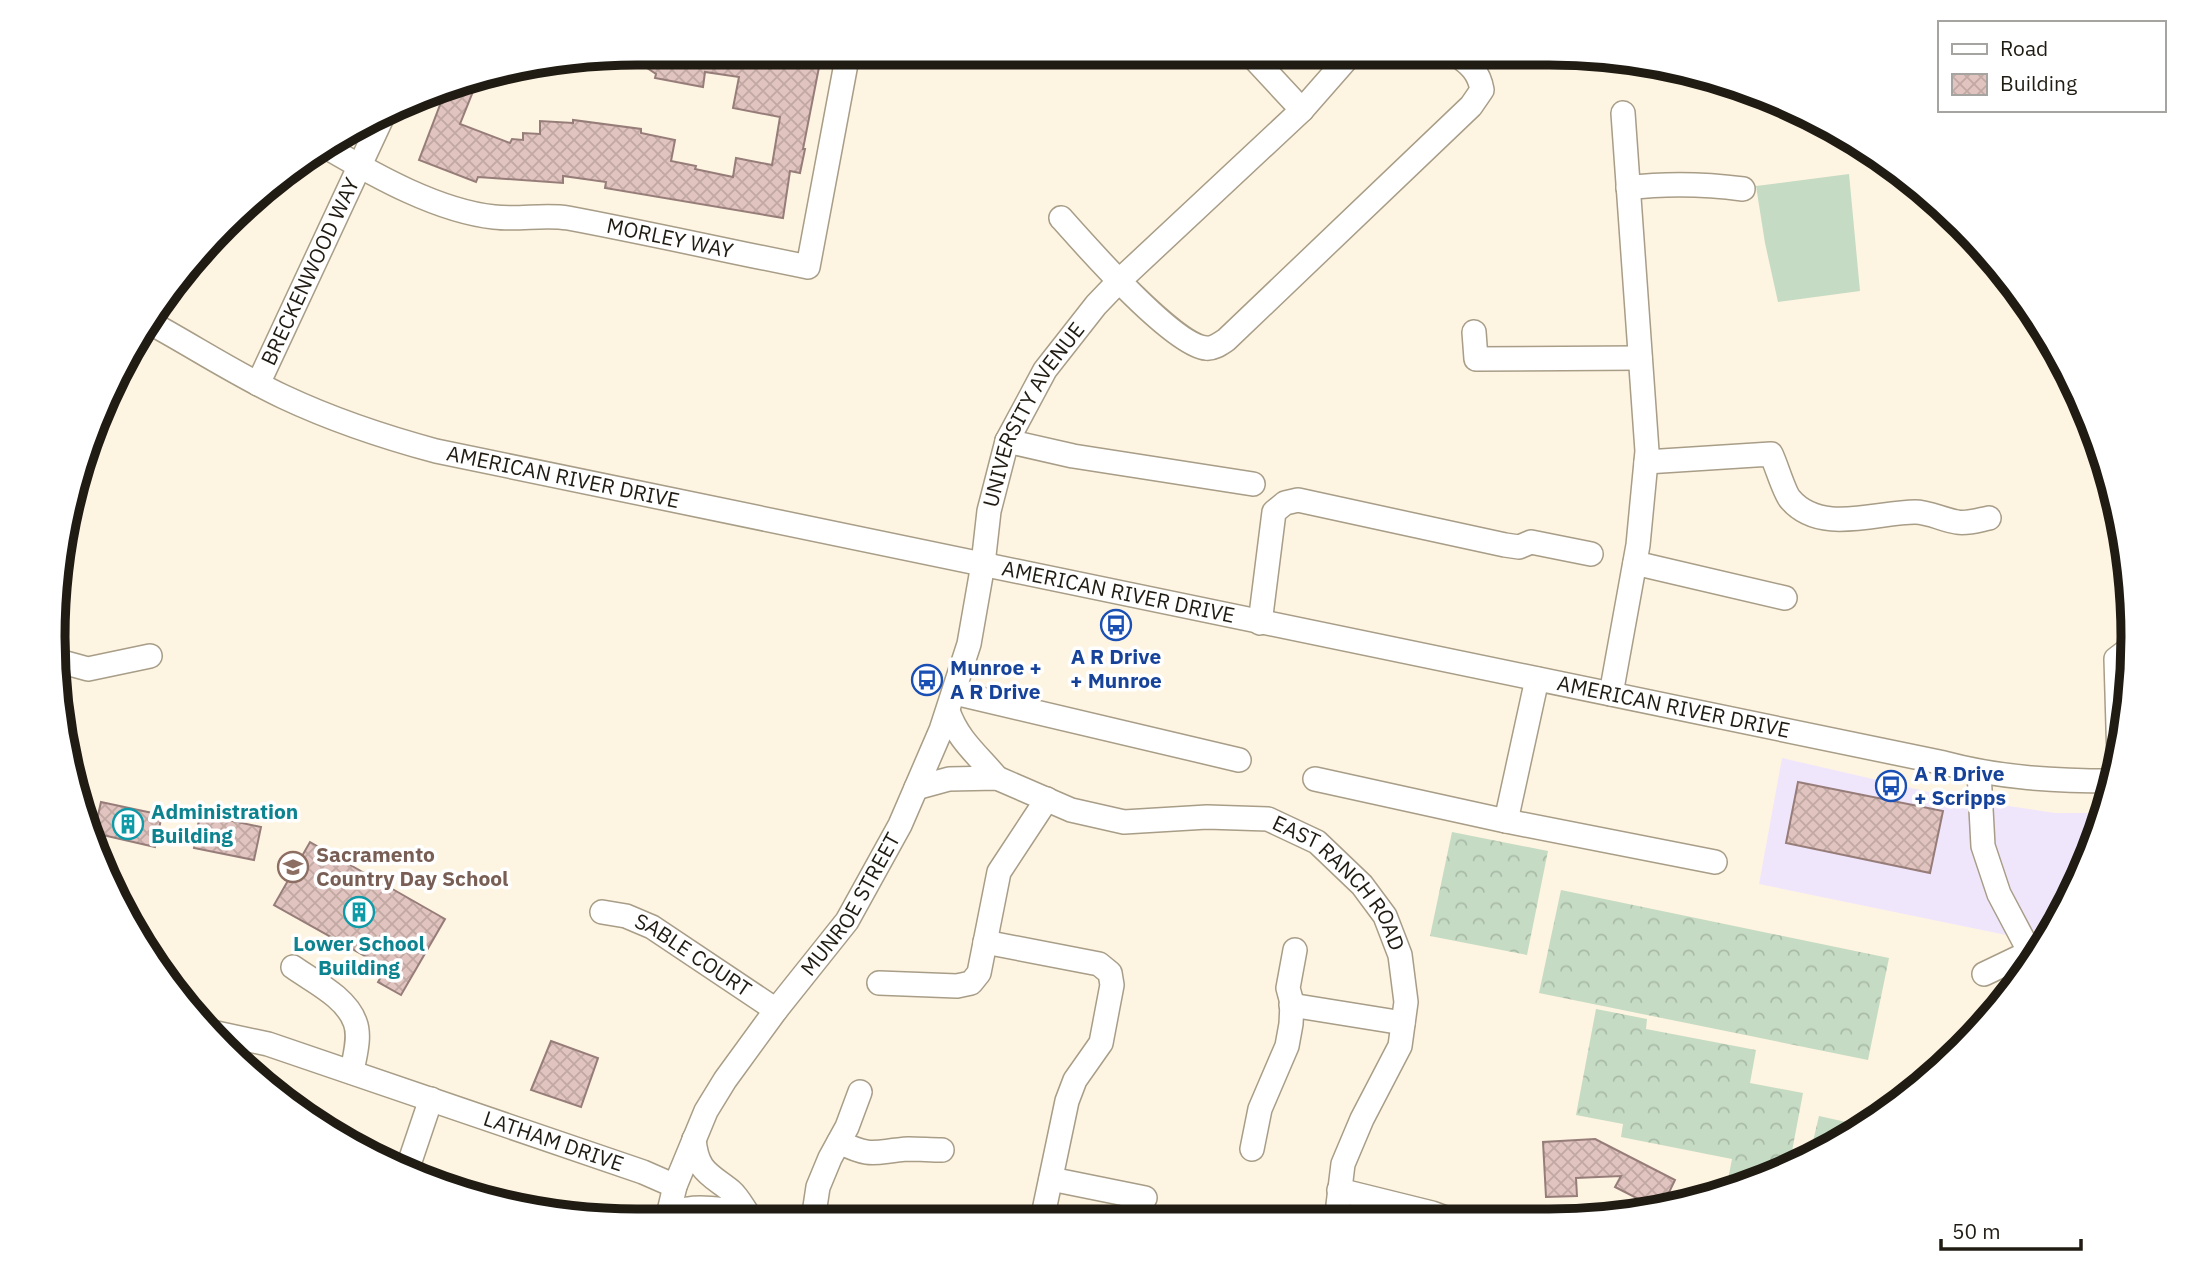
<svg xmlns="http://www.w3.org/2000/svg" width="2186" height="1274" font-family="'IBM Plex Sans',sans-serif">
	<defs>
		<pattern id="forest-crowns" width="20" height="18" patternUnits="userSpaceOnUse" patternTransform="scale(1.75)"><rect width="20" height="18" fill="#c5dbc3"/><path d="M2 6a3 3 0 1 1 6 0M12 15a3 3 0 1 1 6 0" fill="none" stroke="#a9bba7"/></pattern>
		<pattern id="building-cross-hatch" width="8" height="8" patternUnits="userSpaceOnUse" patternTransform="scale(1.75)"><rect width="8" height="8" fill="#e1c4bf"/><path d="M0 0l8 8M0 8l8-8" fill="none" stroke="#c1a8a3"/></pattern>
	</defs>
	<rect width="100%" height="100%" fill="#fef4e2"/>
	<polygon fill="#f0e6fc" points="1782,758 1955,798 2055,813 2104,813 2089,860 2043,947 2040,942 1759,884"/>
	<polygon fill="#c5dbc3" points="1849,174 1860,291 1778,302 1765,243 1756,186"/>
	<g fill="url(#forest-crowns)">
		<polygon points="1452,832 1548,851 1527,955 1430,936"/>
		<polygon points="1561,890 1889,958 1868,1060 1539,993"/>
		<polygon points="1596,1009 1647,1019 1646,1029 1756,1050 1750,1083 1803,1093 1789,1167 1736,1191 1726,1190 1732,1159 1621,1137 1623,1124 1576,1115"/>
		<polygon points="1819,1116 1864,1126 1842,1143 1809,1158"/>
	</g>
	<g fill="url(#building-cross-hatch)" stroke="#977d79" stroke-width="2">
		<polygon points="637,52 774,53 820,62 803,149 805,149 800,173 790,171 783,218 605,188 606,182 563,176 563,183 478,177 476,182 419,160 448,84 478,79 460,124 510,143 512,139 523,140 523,133 540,134 540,121 573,123 573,120 641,129 641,133 675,140 671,161 696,166 695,169 733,177 736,158 772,165 780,117 733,108 739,77 705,72 703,87 655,78 656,74 626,54"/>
		<polygon points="1798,782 1943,811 1930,873 1786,843"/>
		<polygon points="101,802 162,815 155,847 94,833"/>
		<polygon points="200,814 261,827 254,860 194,848"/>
		<polygon points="310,842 445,919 401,995 378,982 386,968 274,905"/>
		<polygon points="551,1041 598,1058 581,1107 531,1090"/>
		<polygon points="1595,1139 1675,1180 1663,1205 1654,1207 1615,1187 1621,1176 1576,1178 1577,1196 1546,1197 1543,1142"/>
	</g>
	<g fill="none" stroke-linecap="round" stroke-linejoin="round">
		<g stroke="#a89d87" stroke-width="26">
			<g id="minor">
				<polyline points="1249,53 1302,110"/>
				<path id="s1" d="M328,148C376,176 438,211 494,217C519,220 544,214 568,218C648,233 728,251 808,267L848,53"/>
				<path d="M1628,188C1667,183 1704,184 1743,189"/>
				<path d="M1061,218C1085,245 1174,346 1206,348C1213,349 1220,344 1226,340L1471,106L1482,90C1479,72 1470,64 1455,54"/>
				<path id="s2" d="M147,321C193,346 237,375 284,397C333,420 384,437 436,451L1944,763C2000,778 2056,781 2113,781"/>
				<polyline points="1474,332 1476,359 1640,358"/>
				<path id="s3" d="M258,384L381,120"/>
				<polyline points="1007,441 1073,456 1253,484"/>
				<path d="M1646,462L1771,454C1776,464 1784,492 1790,499C1820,535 1877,512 1915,512C1929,512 1943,520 1957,522C1967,524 1979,520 1989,518"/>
				<polyline points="1635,563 1785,598"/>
				<polyline points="1260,623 1274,512 1285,503 1298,500 1505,545 1519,547 1531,542 1591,554"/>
				<polyline points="55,660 88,669 150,656"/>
				<polyline points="955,693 1239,760"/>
				<polyline points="1611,694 1638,545 1647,451 1623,113"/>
				<path d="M948,711C958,740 978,755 997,778"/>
				<polyline points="2119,761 2116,659 2133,646"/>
				<polyline points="1979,772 1983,846 1999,894 2035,962"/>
				<polyline points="1315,779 1506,821 1537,679"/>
				<path id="s4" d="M916,788L949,779L997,778L1071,810L1124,822L1207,817L1268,819L1317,842L1362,885L1385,916L1400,955L1406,1002L1400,1046L1362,1119L1343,1164L1338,1205L1341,1220"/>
				<polyline points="1506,821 1715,862"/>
				<path id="s5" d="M602,912L626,916L652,927L776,1010"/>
				<polyline points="985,942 1099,964 1110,973 1112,985 1101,1043 1075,1080 1067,1101 1042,1220"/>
				<path d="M293,967C314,982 346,997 355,1022C361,1037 354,1058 352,1072"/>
				<polyline points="1984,974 2030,952"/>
				<polyline points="879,983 957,986 971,983 979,973 999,872 1047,799"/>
				<polyline points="1291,1005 1403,1023"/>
				<path id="s6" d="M207,1031L268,1044L643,1172L675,1186"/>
				<path d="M694,1139C697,1171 708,1173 731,1191C738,1197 743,1207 748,1214"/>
				<path d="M839,1142C874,1159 874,1151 909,1149C920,1149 931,1150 942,1150"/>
				<polyline points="1252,1149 1260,1109 1287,1046 1291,1024 1292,1003 1288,988 1295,950"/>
				<polyline points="407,1170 431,1099"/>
				<polyline points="1051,1179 1145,1198"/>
				<polyline points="1339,1190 1432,1213 1451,1220"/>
				<path id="s7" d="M667,1220L675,1186L706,1111L725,1080L776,1010L847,921L900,825L941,730L969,644L983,564L989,511L1007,441L1045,370L1096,305L1119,281L1302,110L1352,53"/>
				<path d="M668,1220C674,1216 681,1210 688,1209C704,1206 743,1211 756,1219"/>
				<polyline points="813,1220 818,1187 830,1158 847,1127 860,1092"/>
			</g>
		</g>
		<use href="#minor" stroke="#fff" stroke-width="23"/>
	</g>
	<defs>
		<g id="bus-ring" transform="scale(1.575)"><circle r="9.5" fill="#fff" stroke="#1a4fb4" stroke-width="1.5"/><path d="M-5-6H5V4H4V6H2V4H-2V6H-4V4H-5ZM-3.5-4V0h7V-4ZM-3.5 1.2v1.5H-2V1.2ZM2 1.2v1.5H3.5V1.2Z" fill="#1a4fb4"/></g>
		<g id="building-ring" transform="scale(1.575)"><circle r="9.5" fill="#fff" stroke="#0f9aa8" stroke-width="1.5"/><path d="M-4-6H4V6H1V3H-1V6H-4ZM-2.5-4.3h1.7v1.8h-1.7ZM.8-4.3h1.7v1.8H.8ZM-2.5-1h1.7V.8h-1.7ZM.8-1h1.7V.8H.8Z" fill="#0f9aa8"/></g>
		<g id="school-ring" transform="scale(1.575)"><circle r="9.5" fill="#fff" stroke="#8d6e63" stroke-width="1.5"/><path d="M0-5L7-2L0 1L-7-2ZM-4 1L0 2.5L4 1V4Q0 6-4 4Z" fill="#8d6e63"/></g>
	</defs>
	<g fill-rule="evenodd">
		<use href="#bus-ring" x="1116" y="625"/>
		<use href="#bus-ring" x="927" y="680"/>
		<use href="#bus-ring" x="1891" y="786"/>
		<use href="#building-ring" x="128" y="824"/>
		<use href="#school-ring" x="293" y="867"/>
		<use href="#building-ring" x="359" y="912"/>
	</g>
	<g text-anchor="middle" stroke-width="7" stroke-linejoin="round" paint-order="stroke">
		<g font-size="21" fill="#201c13" stroke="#fff">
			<text dy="7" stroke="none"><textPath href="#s1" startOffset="359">MORLEY WAY</textPath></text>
			<text dy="7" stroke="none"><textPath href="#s3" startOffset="124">BRECKENWOOD WAY</textPath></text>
			<text dy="7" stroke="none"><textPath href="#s7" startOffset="898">UNIVERSITY AVENUE</textPath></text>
			<text dy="7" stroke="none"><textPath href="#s2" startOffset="448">AMERICAN RIVER DRIVE</textPath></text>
			<text dy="7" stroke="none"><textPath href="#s2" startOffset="1015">AMERICAN RIVER DRIVE</textPath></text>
			<text dy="7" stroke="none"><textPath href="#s2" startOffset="1582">AMERICAN RIVER DRIVE</textPath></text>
			<text dy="7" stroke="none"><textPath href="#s4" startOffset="460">EAST RANCH ROAD</textPath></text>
			<text dy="7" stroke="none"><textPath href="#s7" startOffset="369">MUNROE STREET</textPath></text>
			<text dy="7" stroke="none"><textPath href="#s5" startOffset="102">SABLE COURT</textPath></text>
			<text dy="7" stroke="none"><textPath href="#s6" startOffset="364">LATHAM DRIVE</textPath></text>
		</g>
		<g font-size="21" font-weight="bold" fill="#164399" stroke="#fff" text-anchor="start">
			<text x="1116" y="664" text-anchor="middle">A R Drive<tspan x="1116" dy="24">+ Munroe</tspan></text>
			<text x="950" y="675">Munroe +<tspan x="950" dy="24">A R Drive</tspan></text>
			<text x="1914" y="781">A R Drive<tspan x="1914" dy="24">+ Scripps</tspan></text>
		</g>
		<g font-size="21" font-weight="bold" fill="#0d838f" stroke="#fff" text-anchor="start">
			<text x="151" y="819">Administration<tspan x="151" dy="24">Building</tspan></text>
			<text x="359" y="951" text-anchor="middle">Lower School<tspan x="359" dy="24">Building</tspan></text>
		</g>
		<g font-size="21" font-weight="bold" fill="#785e54" stroke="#fff" text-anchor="start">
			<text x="316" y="862">Sacramento<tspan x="316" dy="24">Country Day School</tspan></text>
		</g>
	</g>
	<path d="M0 0H2186V1274H0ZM637 65H1549A572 572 0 0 1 2121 637V637A572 572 0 0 1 1549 1209H637A572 572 0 0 1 65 637V637A572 572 0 0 1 637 65Z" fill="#fff" fill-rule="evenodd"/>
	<path fill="none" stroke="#201c13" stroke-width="9" d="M637 65H1549A572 572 0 0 1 2121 637V637A572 572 0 0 1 1549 1209H637A572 572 0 0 1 65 637V637A572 572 0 0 1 637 65Z"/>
	<rect x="1938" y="21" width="228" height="91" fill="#ffffff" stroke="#a6a4a1" stroke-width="2"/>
	<rect x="1952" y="44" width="35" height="10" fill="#ffffff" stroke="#a6a4a1" stroke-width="2"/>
	<text x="2000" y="56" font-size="21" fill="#201c13">Road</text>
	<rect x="1952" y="74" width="35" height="21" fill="url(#building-cross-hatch)" stroke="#a6a4a1" stroke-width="2"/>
	<text x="2000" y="91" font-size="21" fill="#201c13">Building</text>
	<path d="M1941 1239v10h140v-10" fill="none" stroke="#201c13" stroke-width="3.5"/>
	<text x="1952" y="1239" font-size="21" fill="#201c13" stroke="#ffffff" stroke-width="5" paint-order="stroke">50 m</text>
</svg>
